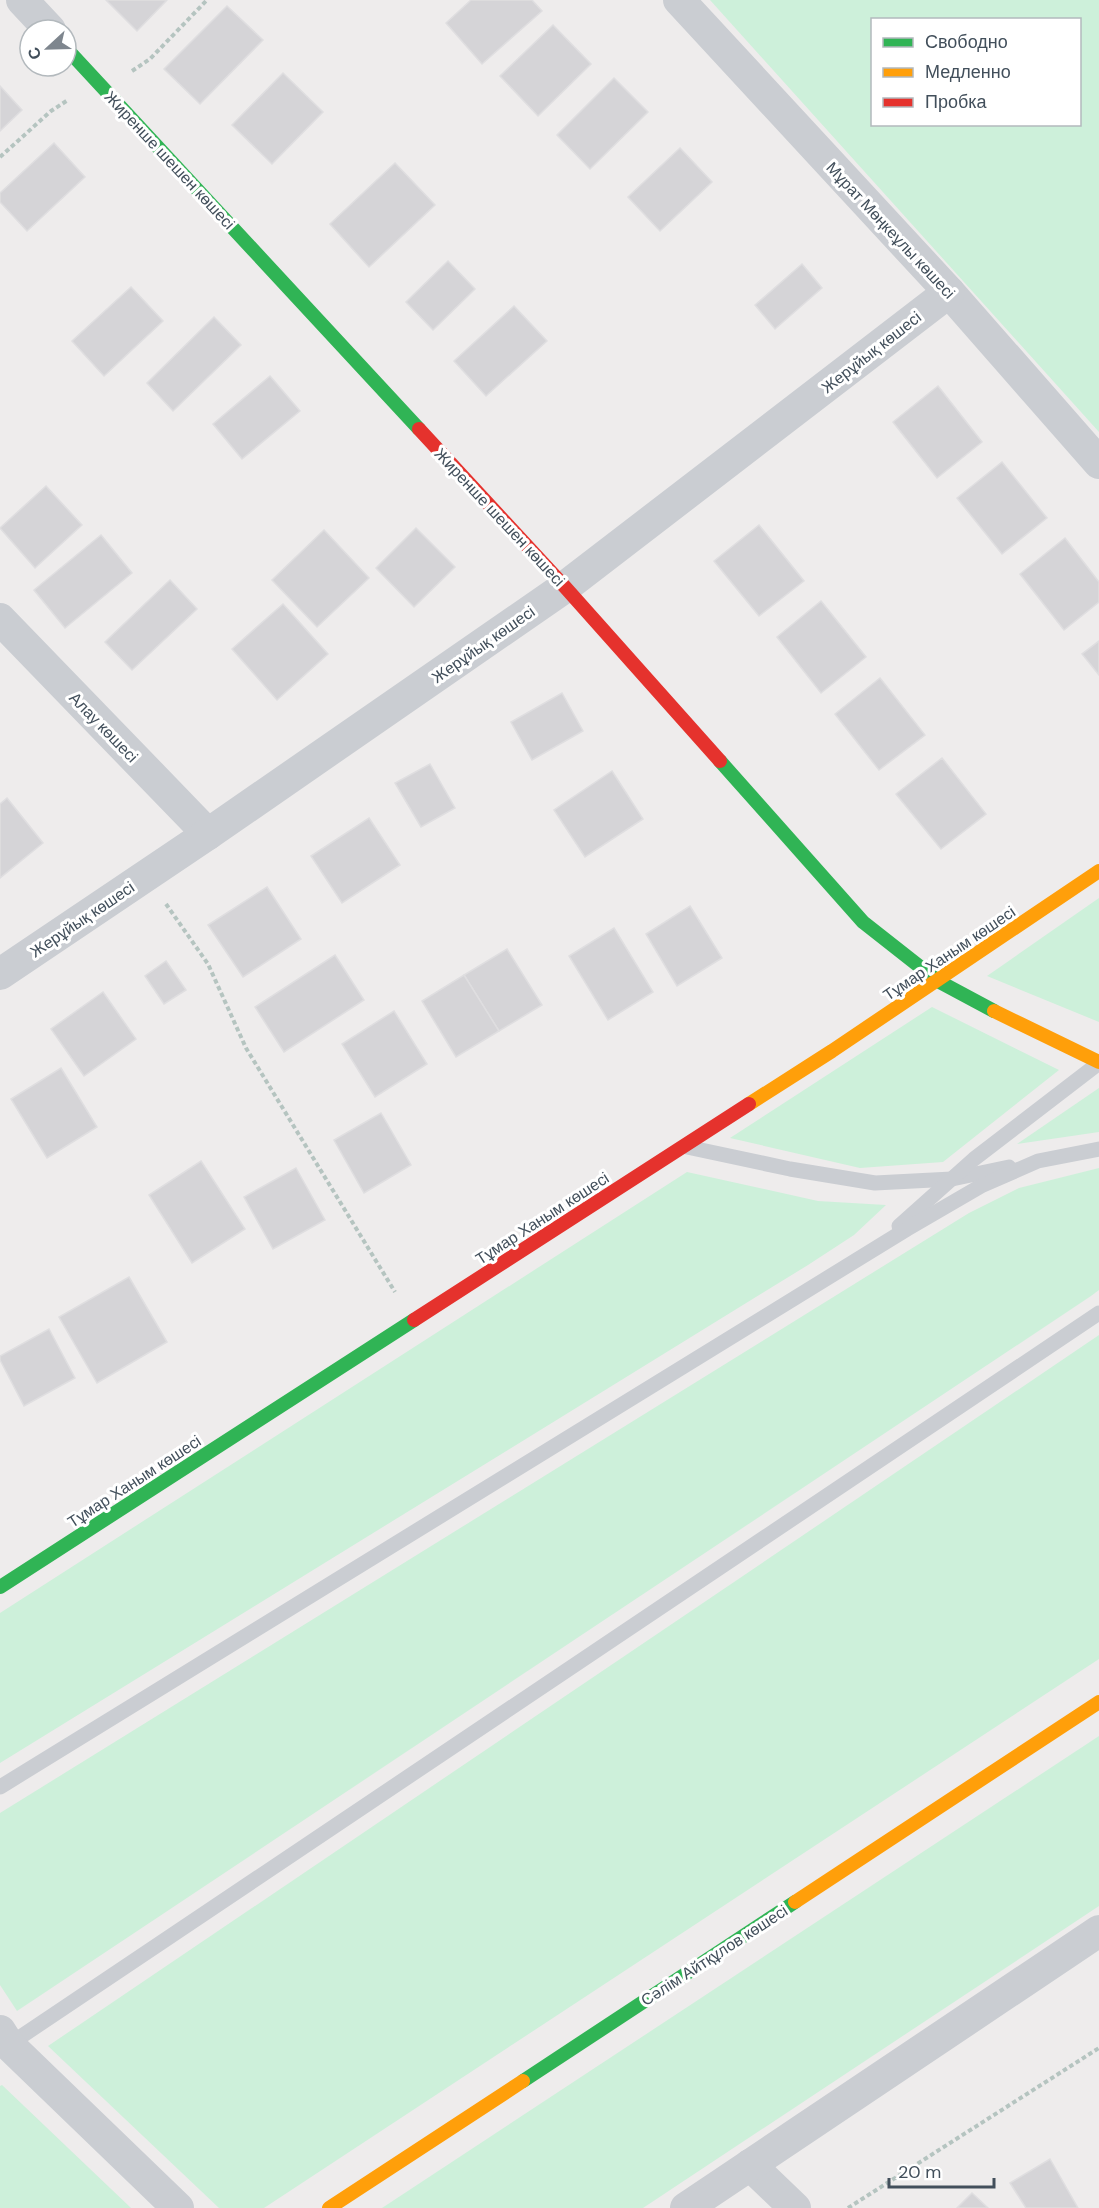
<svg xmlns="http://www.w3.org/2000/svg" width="1099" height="2208" font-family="'DM Sans',sans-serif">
	<rect width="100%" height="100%" fill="#eeecec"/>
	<g fill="#cdf0da" fill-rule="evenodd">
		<path d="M710,0H1099V432ZM872,20H1080V124H872Z"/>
		<polygon points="1099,898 1099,1022 987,976"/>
		<polygon points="932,1007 1059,1070 943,1162 860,1168 730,1138"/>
		<polygon points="1099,1088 1099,1132 1017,1144"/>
		<polygon points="1099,1168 1099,1290 1091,1296 17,2011 0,1985 0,1813 969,1213 1019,1188"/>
		<polygon points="687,1172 818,1201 886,1205 854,1235 808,1265 0,1763 0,1613"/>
		<polygon points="1099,1335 1099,1659 264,2208 219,2208 48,2046"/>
		<polygon points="1099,1736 1099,1906 643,2208 382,2208"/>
		<polygon points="2,2085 131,2208 0,2208 0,2086"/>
	</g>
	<g fill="#d5d4d7" stroke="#dfdee0" stroke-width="1.5">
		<polygon points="106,0 167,0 137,31"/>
		<polygon points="471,0 532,0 542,11 482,64 446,23"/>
		<polygon points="227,6 263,40 200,104 164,69"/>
		<polygon points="553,25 591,64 538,116 500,76"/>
		<polygon points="283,73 323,112 272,164 232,125"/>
		<polygon points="614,78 648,112 590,169 557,135"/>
		<polygon points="0,86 22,110 0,131"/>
		<polygon points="54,143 85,177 27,231 0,202 0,193"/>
		<polygon points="680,148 712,182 660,231 628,197"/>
		<polygon points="395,163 435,205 369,267 330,224"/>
		<polygon points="448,261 475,289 433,330 406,302"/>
		<polygon points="802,264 822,288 775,329 755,305"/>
		<polygon points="131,287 163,321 104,376 72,341"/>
		<polygon points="514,306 547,341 486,396 454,361"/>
		<polygon points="214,317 241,345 173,411 147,383"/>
		<polygon points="270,376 300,411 242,459 213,424"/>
		<polygon points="938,386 982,442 937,478 893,422"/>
		<polygon points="1002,462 1047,518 1002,554 957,498"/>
		<polygon points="46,486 82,525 35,568 0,528"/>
		<polygon points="759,525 804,581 759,616 714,561"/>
		<polygon points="416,528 455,567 414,607 376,568"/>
		<polygon points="324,530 369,578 317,627 272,580"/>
		<polygon points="101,535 132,573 65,628 34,590"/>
		<polygon points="1065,538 1099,582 1099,602 1064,630 1020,574"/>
		<polygon points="170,580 197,609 132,670 105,642"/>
		<polygon points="821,601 866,657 821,693 777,637"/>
		<polygon points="283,604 328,654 277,700 232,649"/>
		<polygon points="1099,641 1099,675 1082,654"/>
		<polygon points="880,678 925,735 879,770 835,714"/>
		<polygon points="562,693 583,731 532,760 511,722"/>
		<polygon points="942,758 986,814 941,849 896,794"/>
		<polygon points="430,764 455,808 421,827 395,783"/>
		<polygon points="612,771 643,819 585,857 554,810"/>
		<polygon points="7,798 43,843 0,878 0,804"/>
		<polygon points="369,818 400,865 342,903 311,856"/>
		<polygon points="267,887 301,939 243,977 208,925"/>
		<polygon points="690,906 722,958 677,986 646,934"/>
		<polygon points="614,928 653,992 608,1020 569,956"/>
		<polygon points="507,949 542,1005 499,1031 464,975"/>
		<polygon points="335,955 364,1000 284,1052 255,1007"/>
		<polygon points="166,961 186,990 164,1004 145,976"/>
		<polygon points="464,975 499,1031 456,1057 422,1001"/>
		<polygon points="103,992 136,1039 84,1076 51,1029"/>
		<polygon points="394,1011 427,1064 375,1097 342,1044"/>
		<polygon points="61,1068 97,1127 47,1158 11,1099"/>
		<polygon points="381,1113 411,1165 364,1193 334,1140"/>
		<polygon points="201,1161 245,1229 192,1263 149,1195"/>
		<polygon points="296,1168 325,1220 273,1249 244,1197"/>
		<polygon points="129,1277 167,1342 97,1383 59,1317"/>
		<polygon points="49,1329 75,1378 24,1406 0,1360 0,1356"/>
		<polygon points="1050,2159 1078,2208 1026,2208 1010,2183"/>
		<polygon points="972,2193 988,2208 957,2208"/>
	</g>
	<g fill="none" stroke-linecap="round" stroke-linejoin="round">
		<g stroke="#b5c4c0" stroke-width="4" stroke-dasharray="4.5 3" stroke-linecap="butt">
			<polyline points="132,71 150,59 207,0"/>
			<polyline points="0,157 51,111 68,100"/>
			<polyline points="166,904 208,964 246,1048 395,1292"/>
			<polyline points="848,2208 1099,2048"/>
		</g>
		<g stroke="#cacdd2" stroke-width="15">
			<polyline points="687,1147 790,1169 875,1183 952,1179 1009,1167"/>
			<polyline points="899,1226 974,1159 1099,1063"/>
			<polyline points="0,1787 907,1229 981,1186 1038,1161 1099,1149"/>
			<polyline points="7,2046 1099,1313"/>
		</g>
		<g stroke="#cacdd2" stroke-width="32">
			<polyline points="22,0 50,30"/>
			<polyline points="679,0 949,292 1099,463"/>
			<polyline points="0,619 208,834"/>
			<polyline points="0,974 208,834 565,587 949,292"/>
			<polyline points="0,2031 9,2045 178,2208"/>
			<polyline points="750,2165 795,2208"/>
			<polyline points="686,2208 1099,1931"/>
		</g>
		<g stroke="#30b455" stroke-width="14">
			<polyline points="66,48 419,429"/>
			<polyline points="720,761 863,922 938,981 994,1011"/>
			<polyline points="0,1587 414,1320"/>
			<polyline points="523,2081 795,1902"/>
		</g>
		<g stroke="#ff9f0a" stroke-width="14">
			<polyline points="994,1011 1099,1062"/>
			<polyline points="749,1104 832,1051 1099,871"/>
			<polyline points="795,1902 1099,1702"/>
			<polyline points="329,2208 523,2081"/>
		</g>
		<g stroke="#e5322d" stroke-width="14">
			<polyline points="419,429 565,587 720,761"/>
			<polyline points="414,1320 749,1104"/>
		</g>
	</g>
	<g text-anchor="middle" stroke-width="6" stroke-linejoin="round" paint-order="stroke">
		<g font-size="16" fill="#424f5b" stroke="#fff">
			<text transform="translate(170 160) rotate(47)" y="6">Жиренше шешен көшесі</text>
			<text transform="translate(891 230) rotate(47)" y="6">Мұрат Мөңкеұлы көшесі</text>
			<text transform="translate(871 352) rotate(-38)" y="6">Жерұйық көшесі</text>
			<text transform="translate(500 517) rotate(47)" y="6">Жиренше шешен көшесі</text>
			<text transform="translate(483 644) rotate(-35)" y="6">Жерұйық көшесі</text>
			<text transform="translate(104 727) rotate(46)" y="6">Алау көшесі</text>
			<text transform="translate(82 919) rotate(-34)" y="6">Жерұйық көшесі</text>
			<text transform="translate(949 953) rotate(-34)" y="6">Тұмар Ханым көшесі</text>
			<text transform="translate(542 1218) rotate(-33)" y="6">Тұмар Ханым көшесі</text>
			<text transform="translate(134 1481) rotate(-33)" y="6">Тұмар Ханым көшесі</text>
			<text transform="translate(714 1955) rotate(-33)" y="6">Сәлім Айтқұлов көшесі</text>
		</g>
	</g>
	<rect x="871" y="18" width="210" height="108" fill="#ffffff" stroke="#b3b9bd" stroke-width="1.5"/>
	<rect x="883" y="38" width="30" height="9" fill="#30b455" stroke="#b3b9bd" stroke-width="1.5"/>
	<text x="925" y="48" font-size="18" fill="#424f5b">Свободно</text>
	<rect x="883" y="68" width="30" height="9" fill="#ff9f0a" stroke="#b3b9bd" stroke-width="1.5"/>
	<text x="925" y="78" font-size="18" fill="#424f5b">Медленно</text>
	<rect x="883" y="98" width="30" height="9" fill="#e5322d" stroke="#b3b9bd" stroke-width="1.5"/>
	<text x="925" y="108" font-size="18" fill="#424f5b">Пробка</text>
	<g transform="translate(48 48) rotate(248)"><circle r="28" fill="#ffffff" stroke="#b3b9bd" stroke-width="1.5"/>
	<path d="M0-4.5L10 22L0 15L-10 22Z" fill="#7e868e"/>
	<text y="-9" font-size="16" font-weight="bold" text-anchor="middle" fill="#424f5b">С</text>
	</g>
	<path d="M889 2178v9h105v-9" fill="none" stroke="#424f5b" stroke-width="3"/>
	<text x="898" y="2178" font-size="18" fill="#424f5b" stroke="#ffffff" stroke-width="4.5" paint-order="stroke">20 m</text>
</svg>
